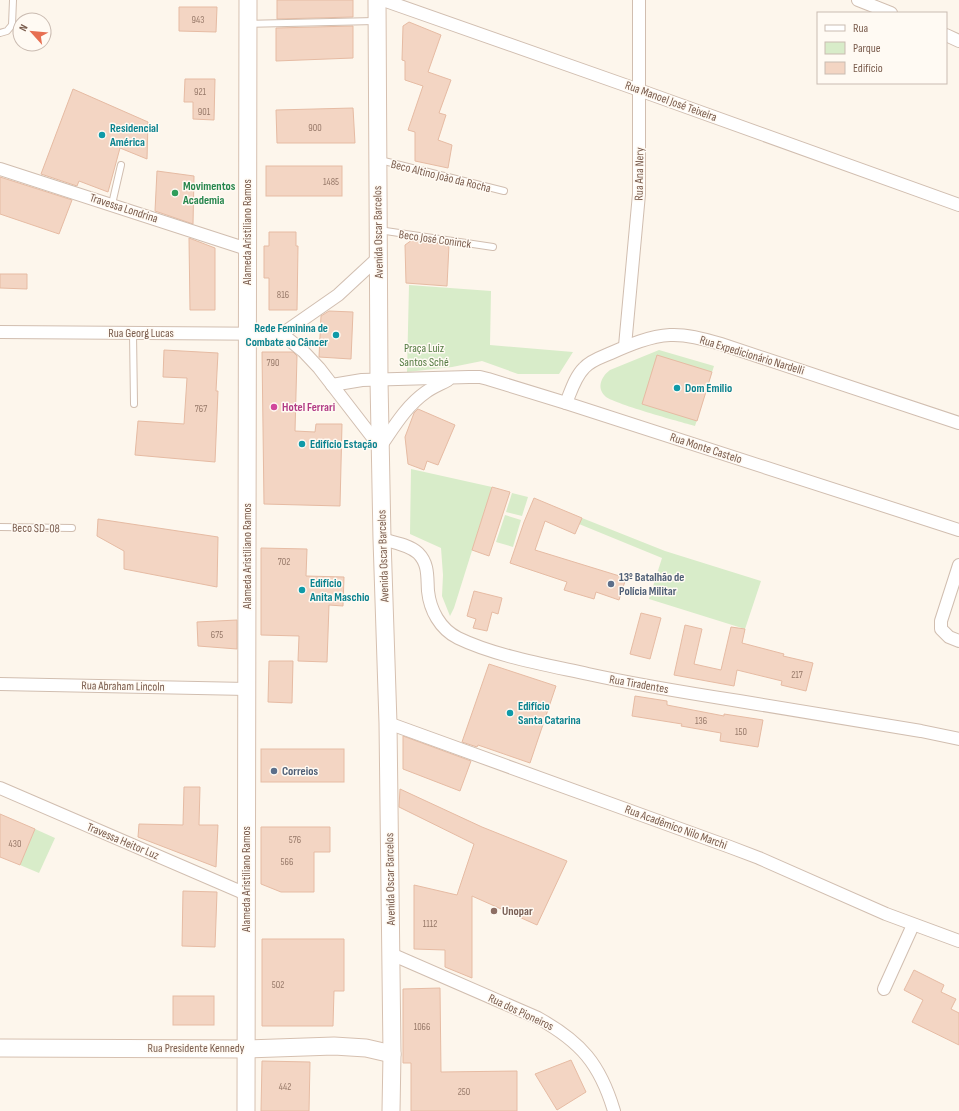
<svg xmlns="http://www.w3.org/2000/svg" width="959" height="1111" font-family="'Sofia Sans Condensed',sans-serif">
	<rect width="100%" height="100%" fill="#fdf6ec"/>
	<g fill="#d8ecc9">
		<polygon points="409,285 491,291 490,345 573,352 559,374 518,374 482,361 452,367 407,372"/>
		<path d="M659,350L714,366L695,426C681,422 611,403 605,396C596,387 602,376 610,370Z"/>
		<polygon points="411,469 492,487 454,608 450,616 442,596 443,575 441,548 410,534"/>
		<polygon points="512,493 528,497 522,516 506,512"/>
		<polygon points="505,515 521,520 513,547 496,542"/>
		<polygon points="582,518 665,551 761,581 745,629 649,599 662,558 579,524"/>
		<polygon points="35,829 55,838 39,873 20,865"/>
	</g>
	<g fill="#f3d5c3" stroke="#e6bba3">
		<polygon points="277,0 353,0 353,17 277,19"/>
		<polygon points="179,7 217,7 216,32 179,31"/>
		<polygon points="409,22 441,35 428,72 451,80 439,113 446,115 438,140 452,145 448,168 415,161 415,132 408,130 423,86 405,80 405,61 402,60 403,26"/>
		<polygon points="353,26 353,58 276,61 276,28"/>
		<polygon points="185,79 215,79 214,120 193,119 193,102 184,102"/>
		<polygon points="73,89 148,122 147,159 120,148 108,192 79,181 77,186 41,174"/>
		<polygon points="353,108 355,143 277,143 276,110"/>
		<rect x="266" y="166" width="76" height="30"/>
		<polygon points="157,171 194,176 193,224 155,211"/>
		<polygon points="0,177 72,200 59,234 0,214"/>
		<polygon points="269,232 296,232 296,246 298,246 297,310 269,310 269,278 264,278 264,246 269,246"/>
		<polygon points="189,238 215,248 215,310 190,310"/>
		<polygon points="412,240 449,245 447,286 406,283 405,245"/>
		<polygon points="0,274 27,274 27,289 0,288"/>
		<polygon points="329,311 353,312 351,359 319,357 321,316"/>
		<polygon points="164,350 218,353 216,391 218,391 215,462 135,455 138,421 184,424 187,378 163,377"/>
		<polygon points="262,352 293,352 297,356 295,431 315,432 316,424 342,424 340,506 264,504"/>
		<polygon points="657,355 712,372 697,421 642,404"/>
		<polygon points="418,409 455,425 438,465 427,461 424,470 408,464 405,437 414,413"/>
		<polygon points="492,487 510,492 489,556 472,550"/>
		<polygon points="534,498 582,518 575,534 545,521 535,550 626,578 619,600 596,592 594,599 564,590 567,582 510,563 524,522"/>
		<polygon points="98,519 218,537 217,587 124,569 124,551 97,536"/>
		<polygon points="261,548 307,549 306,576 344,577 343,606 329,605 327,662 298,661 299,636 261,635"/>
		<polygon points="474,591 502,598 498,614 492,612 487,631 473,628 476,619 467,616"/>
		<polygon points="641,613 661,618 650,659 630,654"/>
		<polygon points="237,620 237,649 198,646 197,622"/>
		<polygon points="685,625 702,629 694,664 721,670 731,627 745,629 742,643 784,654 783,656 813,663 806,691 781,685 782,681 737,670 734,686 674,675"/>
		<polygon points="269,661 293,661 292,703 268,702"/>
		<polygon points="489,664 556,686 530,763 478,745 477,747 462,742"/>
		<polygon points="635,696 667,701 667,705 724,716 724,714 763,720 758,747 720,741 721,733 681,726 682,724 632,716"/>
		<polygon points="403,736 471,761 460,791 403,769"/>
		<rect x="261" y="749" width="83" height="33"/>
		<polygon points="184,787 200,787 199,825 218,825 216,867 138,837 139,824 183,825"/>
		<polygon points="400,789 482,827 567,861 537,925 472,896 472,978 445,967 445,950 414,949 414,885 457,895 474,844 399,807"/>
		<polygon points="0,814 35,829 20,865 0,857"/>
		<polygon points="261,827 330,827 330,852 314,852 314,892 281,892 261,884"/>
		<polygon points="183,891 217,892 215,947 182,946"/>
		<polygon points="262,939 344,939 344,991 334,991 333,1026 262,1026"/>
		<polygon points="914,970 944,985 941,992 956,999 951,1009 959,1013 959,1045 912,1022 923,1000 904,990"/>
		<polygon points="440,988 441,1072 517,1071 517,1111 411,1111 411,1063 403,1063 403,989"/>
		<rect x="173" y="996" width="41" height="29"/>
		<polygon points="571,1060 586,1092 557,1110 535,1074"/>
		<polygon points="262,1061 310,1062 309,1111 261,1111"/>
	</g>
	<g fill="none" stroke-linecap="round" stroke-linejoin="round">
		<g stroke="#d1beb0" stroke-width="8">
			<g id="lane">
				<polyline points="248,24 375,21"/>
				<polyline points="0,33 7,31 12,25 13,0"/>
				<polyline points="380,160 504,191"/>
				<polyline points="112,204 121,165"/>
				<polyline points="379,230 493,247"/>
				<polyline points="133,333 134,404"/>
				<polyline points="0,527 72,528"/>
			</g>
		</g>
		<g stroke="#d1beb0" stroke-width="14">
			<g id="street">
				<polyline points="383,0 639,90 959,205"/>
				<polyline points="858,0 891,13"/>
				<polyline points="946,35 959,41"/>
				<polyline points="0,169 247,249"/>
				<polyline points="0,332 282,334"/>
				<path d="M282,334L303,351L319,368L380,447C394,427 406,406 426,392C433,387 441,384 448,380"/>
				<polyline points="282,334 338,295 379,257"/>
				<polyline points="625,346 639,194 639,0"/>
				<polyline points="332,385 362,380 469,377 480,377 488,379 566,403 959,530"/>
				<path d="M566,403C571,391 575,377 584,368C591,360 602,357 611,353C629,345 650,336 670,335C687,334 705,339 721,344L959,423"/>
				<path d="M382,539C393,542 409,545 418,553C429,564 427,577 428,591C430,610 440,629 458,638C495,656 547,665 588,674C638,685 688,693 739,701C799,711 860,721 921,731L959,739"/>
				<polyline points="959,565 941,621 941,629 949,637 959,641"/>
				<polyline points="0,684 247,689"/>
				<polyline points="388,723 730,847 759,858 886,914 959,941"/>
				<polyline points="0,788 246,894"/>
				<path d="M391,954L538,1018C581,1042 600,1064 614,1111"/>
				<polyline points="884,989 913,925"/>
			</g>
		</g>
		<g stroke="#d6c0b0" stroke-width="19">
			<g id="secondary">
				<polyline points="377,0 379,380 382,539 388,723 392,1054 391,1111"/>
				<polyline points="0,1048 246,1049 334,1046 366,1048 392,1054"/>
				<polyline points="246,1111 248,0"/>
			</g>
		</g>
		<use href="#lane" stroke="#fff" stroke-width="6"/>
		<use href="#street" stroke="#fff" stroke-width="12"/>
		<use href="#secondary" stroke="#fff" stroke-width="17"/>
	</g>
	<g fill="#0f9aa8" stroke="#fffaf3" stroke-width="1.5">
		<circle cx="102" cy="135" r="4"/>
		<circle cx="336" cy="335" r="4"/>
		<circle cx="677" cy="388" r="4"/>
		<circle cx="302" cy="444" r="4"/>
		<circle cx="302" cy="590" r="4"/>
		<circle cx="510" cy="713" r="4"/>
	</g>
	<circle fill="#2e9e5b" stroke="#fffaf3" stroke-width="1.5" cx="175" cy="193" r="4"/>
	<circle fill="#d1479c" stroke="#fffaf3" stroke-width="1.5" cx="274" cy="407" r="4"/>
	<g fill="#5c6f8a" stroke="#fffaf3" stroke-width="1.5">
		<circle cx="611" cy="584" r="4"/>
		<circle cx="274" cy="771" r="4"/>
	</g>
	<circle fill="#8d6e63" stroke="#fffaf3" stroke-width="1.5" cx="494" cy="911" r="4"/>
	<g text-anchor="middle" stroke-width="3" stroke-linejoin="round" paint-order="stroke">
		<g font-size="10" fill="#987a6a">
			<text x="198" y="23">943</text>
			<text x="200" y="95">921</text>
			<text x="204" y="115">901</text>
			<text x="315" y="131">900</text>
			<text x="331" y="185">1485</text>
			<text x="283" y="298">816</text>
			<text x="273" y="366">790</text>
			<text x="201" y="412">767</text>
			<text x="284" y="565">702</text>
			<text x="217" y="638">675</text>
			<text x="797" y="678">217</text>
			<text x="701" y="724">136</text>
			<text x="741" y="735">150</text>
			<text x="295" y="843">576</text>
			<text x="15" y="847">430</text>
			<text x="287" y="865">566</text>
			<text x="430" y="927">1112</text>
			<text x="278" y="988">502</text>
			<text x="422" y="1030">1066</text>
			<text x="285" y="1090">442</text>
			<text x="464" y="1095">250</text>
		</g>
		<g font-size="12" fill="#7a5c4d" stroke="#fffaf3">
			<text transform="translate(671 101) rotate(20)" y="4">Rua Manoel José Teixeira</text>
			<text transform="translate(639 174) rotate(-89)" y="4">Rua Ana Nery</text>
			<text transform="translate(441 176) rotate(14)" y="4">Beco Altino João da Rocha</text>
			<text transform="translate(124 208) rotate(18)" y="4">Travessa Londrina</text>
			<text transform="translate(247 232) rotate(-90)" y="4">Alameda Aristiliano Ramos</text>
			<text transform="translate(378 232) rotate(-91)" y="4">Avenida Oscar Barcelos</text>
			<text transform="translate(435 239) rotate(8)" y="4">Beco José Coninck</text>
			<text x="141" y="337">Rua Georg Lucas</text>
			<text transform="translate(752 355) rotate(17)" y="4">Rua Expedicionário Nardelli</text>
			<text transform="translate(706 448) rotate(18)" y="4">Rua Monte Castelo</text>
			<text transform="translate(36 528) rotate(1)" y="4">Beco SD-08</text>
			<text transform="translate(247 556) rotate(-90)" y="4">Alameda Aristiliano Ramos</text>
			<text transform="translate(383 556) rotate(-92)" y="4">Avenida Oscar Barcelos</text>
			<text transform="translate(639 684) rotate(10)" y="4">Rua Tiradentes</text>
			<text transform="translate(123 686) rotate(1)" y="4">Rua Abraham Lincoln</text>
			<text transform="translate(676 827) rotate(20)" y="4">Rua Acadêmico Nilo Marchi</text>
			<text transform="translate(123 841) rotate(23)" y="4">Travessa Heitor Luz</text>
			<text transform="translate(246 879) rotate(-90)" y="4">Alameda Aristiliano Ramos</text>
			<text transform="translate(390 879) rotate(-91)" y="4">Avenida Oscar Barcelos</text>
			<text transform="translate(521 1012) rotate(25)" y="4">Rua dos Pioneiros</text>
			<text x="196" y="1052">Rua Presidente Kennedy</text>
		</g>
		<g font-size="12" font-weight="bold" fill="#0d838f" stroke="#fffaf3" text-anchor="start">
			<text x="110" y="132">Residencial<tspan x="110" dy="14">América</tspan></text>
			<text x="328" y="332" text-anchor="end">Rede Feminina de<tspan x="328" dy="14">Combate ao Câncer</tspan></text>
			<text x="685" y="392">Dom Emilio</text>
			<text x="310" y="448">Edifício Estação</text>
			<text x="310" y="587">Edifício<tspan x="310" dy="14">Anita Maschio</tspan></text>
			<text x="518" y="710">Edifício<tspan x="518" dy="14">Santa Catarina</tspan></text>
		</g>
		<g font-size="12" font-weight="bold" fill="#27864d" stroke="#fffaf3" text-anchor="start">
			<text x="183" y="190">Movimentos<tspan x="183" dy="14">Academia</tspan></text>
		</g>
		<g font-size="12" fill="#537a41" stroke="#fffaf3">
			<text x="424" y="352">Praça Luiz<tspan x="424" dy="14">Santos Sché</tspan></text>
		</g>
		<g font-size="12" font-weight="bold" fill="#b23c85" stroke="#fffaf3" text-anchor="start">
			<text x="282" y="411">Hotel Ferrari</text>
		</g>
		<g font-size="12" font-weight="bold" fill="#4e5e75" stroke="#fffaf3" text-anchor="start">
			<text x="619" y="581">13º Batalhão de<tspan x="619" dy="14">Polícia Militar</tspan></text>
			<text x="282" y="775">Correios</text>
		</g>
		<g font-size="12" font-weight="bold" fill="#785e54" stroke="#fffaf3" text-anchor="start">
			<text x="502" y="915">Unopar</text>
		</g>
	</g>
	<rect x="817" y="12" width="130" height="72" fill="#fffaf3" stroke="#cabbb1"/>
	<rect x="825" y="25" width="20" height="6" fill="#ffffff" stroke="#cabbb1"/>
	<text x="853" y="32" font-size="12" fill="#7a5c4d">Rua</text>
	<rect x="825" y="42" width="20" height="12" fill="#d8ecc9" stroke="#cabbb1"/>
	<text x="853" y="52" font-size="12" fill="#7a5c4d">Parque</text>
	<rect x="825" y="62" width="20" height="12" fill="#f3d5c3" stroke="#cabbb1"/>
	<text x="853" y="72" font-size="12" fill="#7a5c4d">Edifício</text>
	<g transform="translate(32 32) rotate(297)"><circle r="19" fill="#fffaf3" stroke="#cabbb1"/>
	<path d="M0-3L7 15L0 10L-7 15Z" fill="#e76f51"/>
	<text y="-6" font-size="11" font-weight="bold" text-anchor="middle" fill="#7a5c4d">N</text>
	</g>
</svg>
